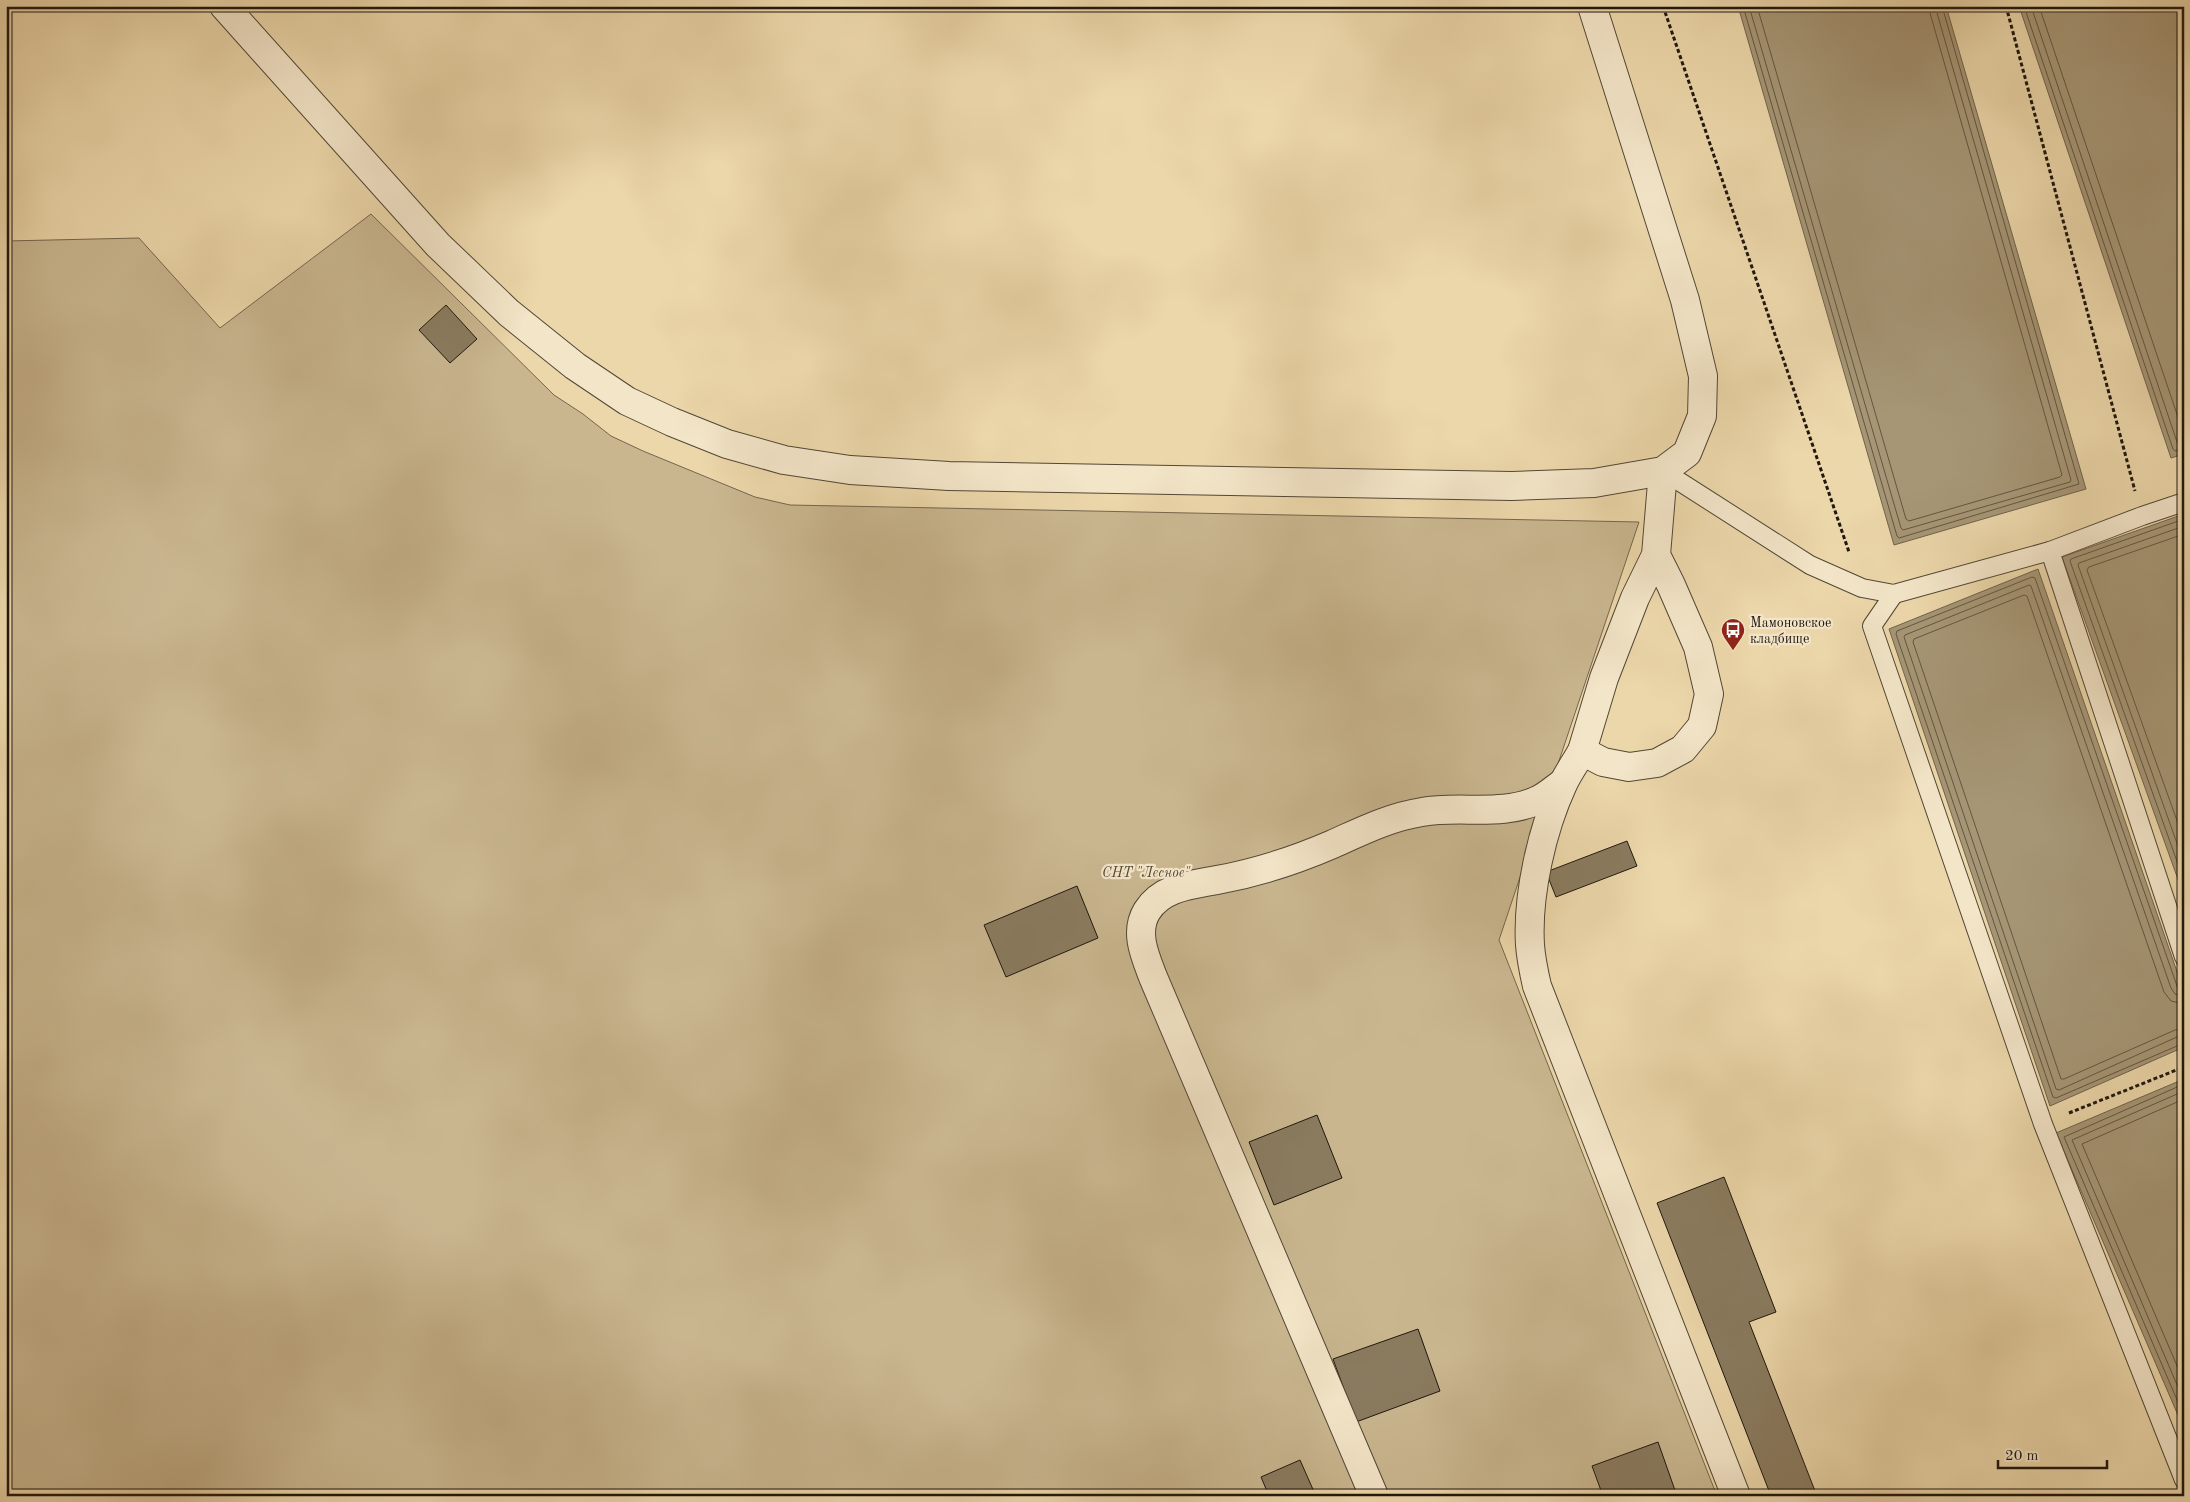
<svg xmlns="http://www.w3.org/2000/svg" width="2190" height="1502" font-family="'Old Standard TT',serif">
	<rect width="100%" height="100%" fill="#ecd7aa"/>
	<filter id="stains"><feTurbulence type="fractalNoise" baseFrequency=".004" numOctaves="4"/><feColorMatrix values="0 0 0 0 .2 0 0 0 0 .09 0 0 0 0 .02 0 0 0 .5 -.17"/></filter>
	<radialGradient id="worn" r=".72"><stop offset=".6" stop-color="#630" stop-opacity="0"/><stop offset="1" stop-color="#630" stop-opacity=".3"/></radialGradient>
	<polygon fill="#c9b68f" stroke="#74664e" points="371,214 554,395 583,414 611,436 643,451 755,497 790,505 1639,522 1499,940 1717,1496 6,1496 6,241 139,238 220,328"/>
	<g fill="#a69675" stroke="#70634c">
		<polygon points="1738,6 1946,6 2086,489 1894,545"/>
		<polygon points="2019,6 2184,6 2184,454 2171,458"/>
		<polygon points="2184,514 2184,896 2062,557"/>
		<polygon points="2038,569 2184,992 2184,1047 2050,1106 1889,629"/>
		<polygon points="2184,1079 2184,1429 2056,1133"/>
	</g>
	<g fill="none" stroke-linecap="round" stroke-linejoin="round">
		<g stroke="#625642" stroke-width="1">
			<polyline points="1743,6 1897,536 1899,538 2079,484 1942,6"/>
			<polyline points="1749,6 1901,528 1903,530 2070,482 2071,480 1935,6"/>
			<polyline points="1757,6 1906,519 1909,521 2060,477 2062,475 1928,6"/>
			<polyline points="2024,6 2173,449 2175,451 2184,449"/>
			<polyline points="2031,6 2177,442 2184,443"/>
			<polyline points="2039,6 2184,435"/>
			<polyline points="2184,519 2071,559 2070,561 2184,881"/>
			<polyline points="2184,526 2079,563 2078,565 2184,863"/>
			<polyline points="2184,534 2089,567 2087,570 2184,840"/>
			<polyline points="2184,990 2179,990 2177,986 2035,578 2032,577 1897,631 1896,634 2053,1097 2056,1098 2184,1043"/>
			<polyline points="2184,997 2175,994 2171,988 2031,586 2029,585 1905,635 1904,637 2056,1089 2059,1090 2177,1037 2184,1036"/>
			<polyline points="2184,1004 2171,1001 2164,992 2027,596 2024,595 1914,639 1913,642 2061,1079 2064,1079 2175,1030 2184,1029"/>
			<polyline points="2184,1084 2064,1137 2184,1416"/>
			<polyline points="2184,1091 2072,1140 2184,1401"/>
			<polyline points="2184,1099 2082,1144 2184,1382"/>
		</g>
	</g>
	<g fill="#8a7b5f" stroke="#1f170e">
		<polygon points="446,305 477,339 450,363 419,330"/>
		<polygon points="1627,841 1637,866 1556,897 1546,872"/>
		<polygon points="1077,886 1098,938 1006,977 984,925"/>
		<polygon points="1317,1115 1342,1178 1274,1205 1249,1142"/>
		<polygon points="1724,1177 1776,1312 1749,1322 1817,1496 1771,1496 1657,1203"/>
		<polygon points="1418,1329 1440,1391 1356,1422 1333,1359"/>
		<polygon points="1658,1442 1677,1496 1603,1496 1592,1466"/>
		<polygon points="1300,1460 1315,1494 1269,1496 1261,1477"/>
	</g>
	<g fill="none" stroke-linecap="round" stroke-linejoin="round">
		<g stroke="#524735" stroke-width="20">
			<g id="service">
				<polyline points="1663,471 1810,565 1862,588 1894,594 2050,551 2142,516 2184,502"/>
				<polyline points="2050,551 2184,957"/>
				<polyline points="1894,594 1872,626 2043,1124 2184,1480"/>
			</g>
		</g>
		<g stroke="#524735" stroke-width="30">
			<g id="minor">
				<polyline points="224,6 438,245 509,313 575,366 627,401 672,422 727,444 784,460 850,470 949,476 1512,486 1594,483 1663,471 1687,453 1702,416 1703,376 1685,300 1592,6"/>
				<polyline points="1656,555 1671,585 1698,647 1709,694 1702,726 1683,749 1657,763 1629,767 1603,762 1582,751 1604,678 1635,598 1656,555 1663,471"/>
				<path d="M1582,751C1576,762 1568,773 1563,784C1542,829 1527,895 1530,945C1531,958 1534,973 1537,986L1736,1496"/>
				<path d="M1374,1496L1153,977C1145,956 1134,932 1147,911C1162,887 1191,885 1217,880C1256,873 1296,860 1333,844C1362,831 1390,817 1422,812C1460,805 1502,817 1538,800C1547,796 1555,788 1563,783"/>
			</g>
		</g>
		<g stroke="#1f170e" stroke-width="3" stroke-dasharray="4 2.5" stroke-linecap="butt">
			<polyline points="1663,6 1849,552"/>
			<polyline points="2006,6 2135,491"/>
			<polyline points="2069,1113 2184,1067"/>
		</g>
		<use href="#service" stroke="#f3e5c8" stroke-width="18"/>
		<use href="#minor" stroke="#f3e5c8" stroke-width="28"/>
	</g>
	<defs>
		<g id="bus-pin" transform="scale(1.25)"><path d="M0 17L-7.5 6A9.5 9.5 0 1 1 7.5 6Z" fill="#8f2418" stroke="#f3e5c8"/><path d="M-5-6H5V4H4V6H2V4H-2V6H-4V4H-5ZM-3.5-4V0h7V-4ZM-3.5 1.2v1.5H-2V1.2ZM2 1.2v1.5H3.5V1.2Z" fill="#fff"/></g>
	</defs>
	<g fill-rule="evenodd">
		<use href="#bus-pin" x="1733" y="630"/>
	</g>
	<g text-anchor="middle" stroke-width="4.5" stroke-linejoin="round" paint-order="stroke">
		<g font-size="14" fill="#1f170e" stroke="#f3e5c8" text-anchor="start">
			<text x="1750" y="627">Мамоновское<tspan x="1750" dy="16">кладбище</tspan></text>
		</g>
		<g font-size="14" font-style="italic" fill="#524735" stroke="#f3e5c8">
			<text x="1146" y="877">СНТ "Лесное"</text>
		</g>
	</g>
	<rect width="2190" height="1502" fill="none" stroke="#ecd7aa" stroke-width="25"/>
	<rect x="8" y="8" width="2175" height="1487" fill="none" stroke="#1f170e" stroke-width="2.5"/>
	<rect x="12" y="12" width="2165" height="1477" fill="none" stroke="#1f170e"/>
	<path d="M1998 1460v8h109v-8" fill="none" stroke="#1f170e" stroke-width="2.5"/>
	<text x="2005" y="1460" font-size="15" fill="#1f170e" stroke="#f3e5c8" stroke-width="4" paint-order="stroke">20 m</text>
	<rect width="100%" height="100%" filter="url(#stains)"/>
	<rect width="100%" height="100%" fill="url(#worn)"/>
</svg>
